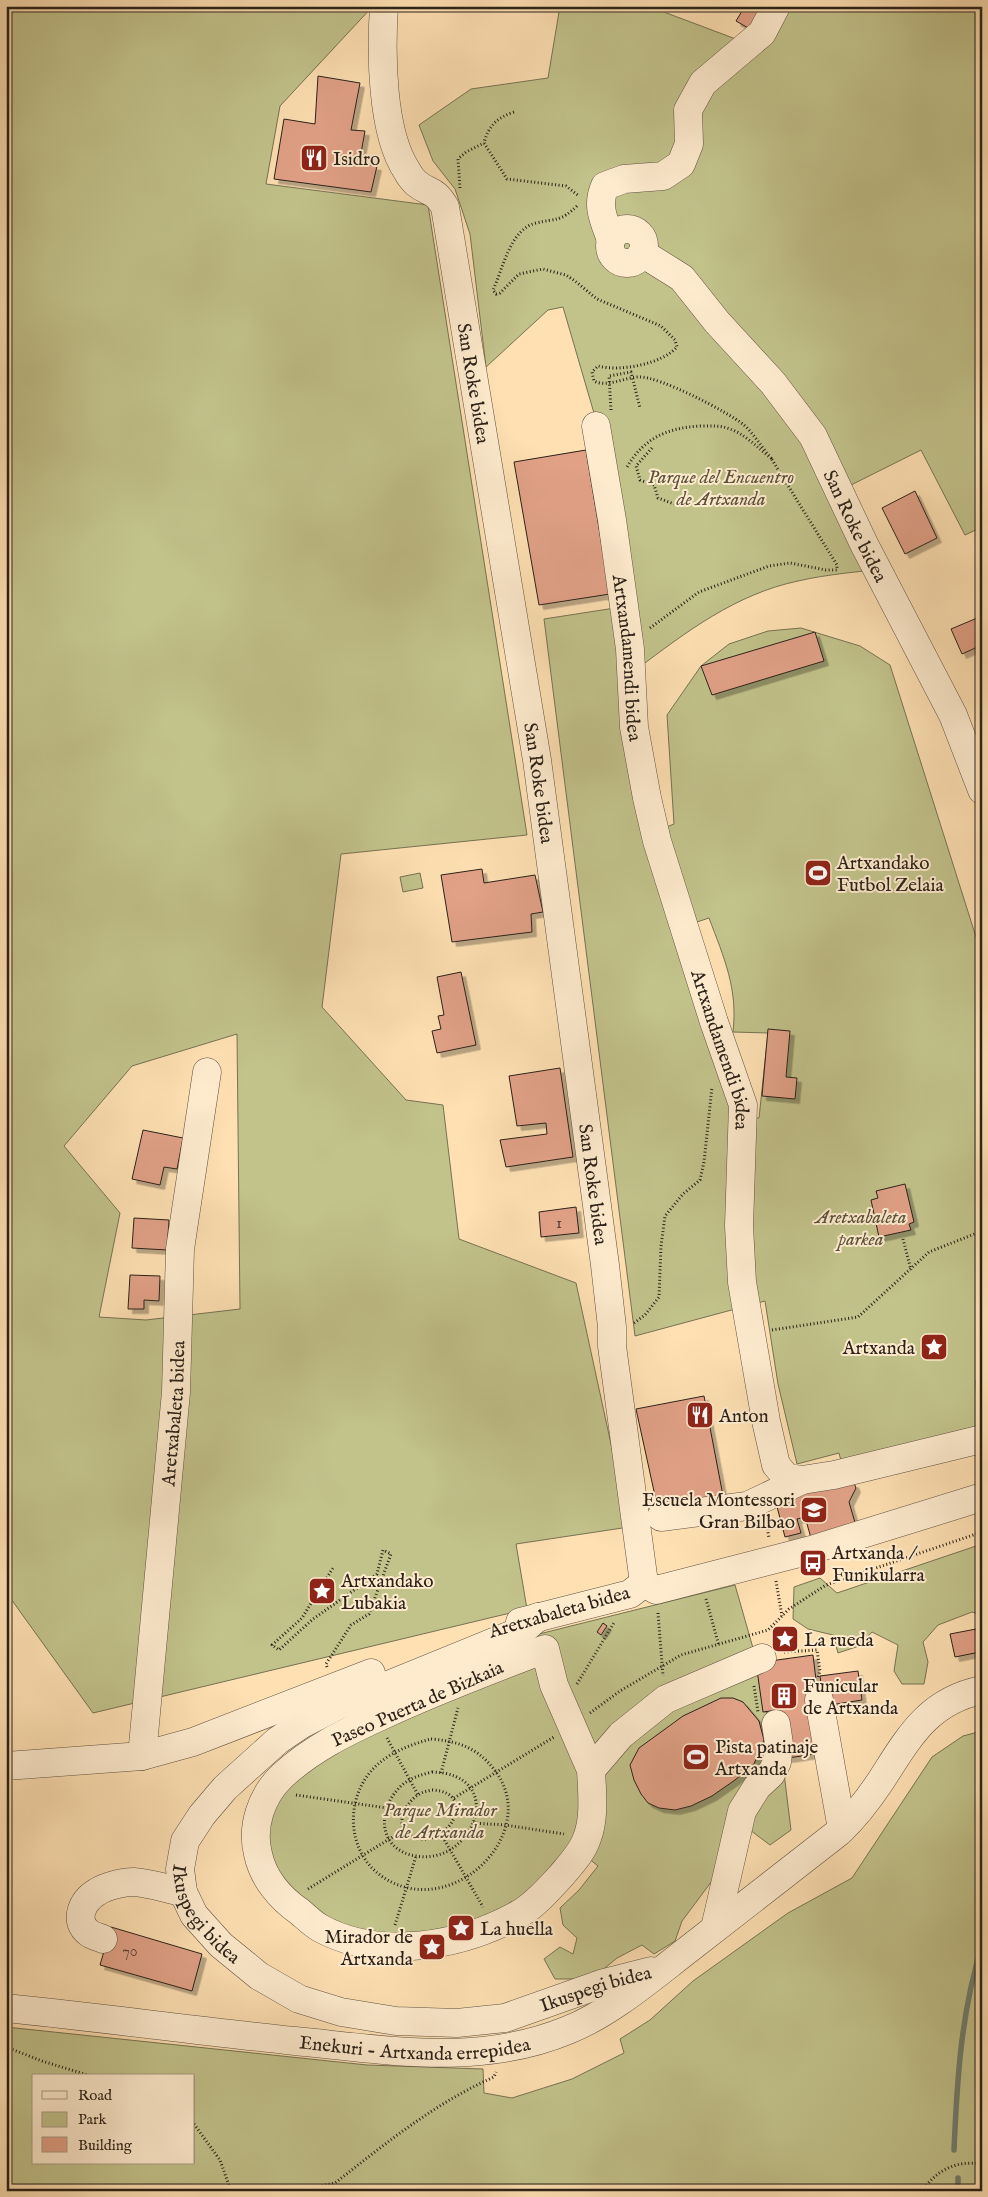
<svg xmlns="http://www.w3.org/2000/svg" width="988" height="2197" font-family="'IM FELL English',serif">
	<defs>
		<filter id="shadow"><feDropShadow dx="4.5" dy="4.5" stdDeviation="0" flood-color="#0004"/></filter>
	</defs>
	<rect width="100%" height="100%" fill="#fee0b3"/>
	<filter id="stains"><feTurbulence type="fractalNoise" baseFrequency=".004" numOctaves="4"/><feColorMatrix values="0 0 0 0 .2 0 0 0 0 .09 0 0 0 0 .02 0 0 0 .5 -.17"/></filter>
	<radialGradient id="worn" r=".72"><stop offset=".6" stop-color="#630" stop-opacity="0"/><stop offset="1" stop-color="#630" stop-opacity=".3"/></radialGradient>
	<g fill="#c2c28b" stroke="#767252" fill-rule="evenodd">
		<path d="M6,6H373L280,106L266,184L428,205L527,835L341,854L322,1007L406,1100L443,1105L459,1239L576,1283L629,1527L516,1544L527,1609L93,1713L6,1592ZM237,1034L240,1309L146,1320L99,1317L120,1213L64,1146L132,1066Z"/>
		<path d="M560,6H648L749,44L776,6H982V527L965,535L921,450L849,486L889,568C859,572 828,574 798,581C736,594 686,632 637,669L596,420L563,307L548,310L486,367L470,234L455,189L433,161L419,125L471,89L548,78Z"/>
		<path d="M615,608L628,733L653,852L737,1118H759L768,1033L733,1032C738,988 724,958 709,918L697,922L664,828L674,824L667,715L701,666L729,644L768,631L801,628L860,646L890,665L982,956V1446L846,1480L839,1453L797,1464L778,1384L765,1301L635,1336L544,619Z"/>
		<polygon points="420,873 423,888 403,892 400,877"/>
		<polygon points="982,1544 982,1615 972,1612 938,1625 923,1642 928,1662 924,1684 902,1684 894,1671 898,1645 872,1632 859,1646 838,1653 833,1635 808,1629 793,1619 794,1587 820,1578 837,1593"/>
		<polygon points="735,1585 755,1655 771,1736 784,1773 791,1830 770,1845 750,1830 682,1921 675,1941 654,1954 642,1945 617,1958 599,1973 578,1979 555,1979 544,1959 560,1947 573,1954 577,1938 563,1925 560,1908 579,1890 598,1866 587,1857 527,1919 351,1947 247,1847 327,1729 531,1636"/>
		<path d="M982,1731V2191H6V2027L367,2065L483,2069L484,2093L512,2098L572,2079L624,2053L620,2039L650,2020L693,1981L788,1913L852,1878L932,1757L963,1736ZM34,2076H194V2163H34Z"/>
	</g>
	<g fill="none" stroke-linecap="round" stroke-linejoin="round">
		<g stroke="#717f71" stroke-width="5.5">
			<polyline points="980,1785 982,1796"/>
			<path d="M954,2150C957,2081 961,2011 982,1946"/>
			<polyline points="958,2191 958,2178"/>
		</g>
	</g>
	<g fill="#e1a187" stroke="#2b2119" filter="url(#shadow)">
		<polygon points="745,6 762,6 750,29 736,21"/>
		<polygon points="318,76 360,83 351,130 365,131 359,164 377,166 371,192 274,179 284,119 315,124"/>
		<polygon points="586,450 610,594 539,605 514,462"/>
		<polygon points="915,491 937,538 905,554 882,508"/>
		<polygon points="982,562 982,574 977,564"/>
		<polygon points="982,616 982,645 962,654 951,629"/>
		<polygon points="815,632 824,661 712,695 701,666"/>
		<polygon points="482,869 484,883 535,875 543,912 531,914 532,932 452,942 441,875"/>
		<polygon points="461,972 476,1045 437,1053 432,1031 441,1029 438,1016 444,1015 437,977"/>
		<polygon points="768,1029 790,1031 786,1077 797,1078 795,1099 762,1096"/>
		<polygon points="560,1068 573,1157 506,1167 500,1140 547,1134 546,1123 517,1126 509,1076"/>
		<polygon points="143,1130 183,1138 177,1169 164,1167 160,1185 132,1179"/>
		<polygon points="905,1184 914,1222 909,1224 911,1230 879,1237 871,1200 878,1198 876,1191"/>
		<polygon points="576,1207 579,1233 541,1237 539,1212"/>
		<polygon points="134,1218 169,1220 167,1250 132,1248"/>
		<polygon points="130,1275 160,1276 159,1301 144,1300 144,1309 128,1309"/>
		<polygon points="976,1380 982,1380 982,1411 977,1413"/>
		<polygon points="704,1396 724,1501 657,1505 636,1409"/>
		<polygon points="854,1483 856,1488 849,1502 856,1526 811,1538 805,1517 797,1519 801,1533 785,1537 776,1503 799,1497 798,1494"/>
		<polygon points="603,1623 607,1626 601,1635 597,1632"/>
		<polygon points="976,1629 980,1652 955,1657 950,1634"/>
		<polygon points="813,1655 816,1680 807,1681 815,1754 788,1758 778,1710 763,1712 756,1663"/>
		<polygon points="858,1671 862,1700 824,1706 820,1676"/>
		<polygon points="721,1698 733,1698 743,1702 759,1721 764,1740 754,1764 735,1780 712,1796 691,1806 675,1810 659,1808 648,1803 641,1794 634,1780 630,1765 639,1748 683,1716"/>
		<polygon points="111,1927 202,1954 192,1991 100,1965"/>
	</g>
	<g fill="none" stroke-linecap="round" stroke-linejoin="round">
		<g stroke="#605140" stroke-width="29">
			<g id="minor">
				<path id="s1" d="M384,6C381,52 381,132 407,171C409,175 413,180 416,183C429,194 434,188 445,207L537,760L605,1265L612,1327V1346L644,1583"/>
				<circle cx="627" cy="246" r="17"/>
				<path d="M611,240C604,220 596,206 605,186L624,179L663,176L681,164L689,144L688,110L703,83L762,33L776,6"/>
				<path id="s2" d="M642,253L682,278L717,322L773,383L813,436L864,544L953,715L982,790"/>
				<path id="s3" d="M596,426L612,520L630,649L634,727L647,798L657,841L714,1022L743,1105L739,1226L742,1282L766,1421L776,1465L787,1478L802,1480L834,1475L982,1439"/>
				<polyline points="661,1517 747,1506 802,1480"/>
				<polyline points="644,1583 656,1590 811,1550 982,1497"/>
				<path id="s4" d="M538,1617L523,1630L337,1706L302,1724L277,1741L225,1788L202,1815L185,1841L180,1869L183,1892L194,1915L221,1945L259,1976L299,1999L341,2012L396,2021L457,2023L505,2018L604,1983L651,1971"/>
				<polyline points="520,1622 630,1594 644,1583"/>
				<polyline points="819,1700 842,1829"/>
				<path id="s5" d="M142,1756L176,1392L180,1249L207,1072"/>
				<polyline points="6,1766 142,1756 193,1742 371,1673"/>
				<path d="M591,1770L554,1685L545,1649C490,1670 434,1691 381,1716C346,1732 311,1749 282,1776C261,1796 251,1827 258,1854C263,1878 280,1898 300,1912C306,1917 313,1924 320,1928C380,1961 462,1946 519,1914C534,1906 548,1890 560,1877C570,1865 582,1853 587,1838C595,1818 592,1791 591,1770L621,1735L666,1699L762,1658"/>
				<polyline points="715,1928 742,1811 757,1787 771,1774 777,1762 779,1744 776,1724"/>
				<path d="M103,1939C99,1937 93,1936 89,1933C73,1921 82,1901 97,1892C106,1886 123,1882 134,1882C150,1883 167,1889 183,1892"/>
				<path id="s6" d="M6,2008C103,2018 199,2031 295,2041C388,2050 479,2067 568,2030C609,2014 650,1979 685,1952C736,1912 788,1872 839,1832C855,1817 868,1800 880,1782C908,1739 927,1701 982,1690"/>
			</g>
		</g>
		<g stroke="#2b2119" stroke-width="3" stroke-dasharray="1 2.5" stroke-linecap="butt">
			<path d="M514,112C498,117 488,126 484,143L507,179L566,186L579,196"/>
			<polyline points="460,188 458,159 466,152 484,143"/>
			<path d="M577,206C560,222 557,218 536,223C510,229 503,269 493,290L496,294L500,293L519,274L543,269L554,272L566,275L575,281L597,299L661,326L675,340L677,347C662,364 620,372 598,366L592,372L594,381C607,388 625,377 639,377C659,376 728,412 744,425C754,434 762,448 771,458C759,449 745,434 730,429C720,425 711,426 700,426C667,428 644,438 627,467"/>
			<polyline points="652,448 636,466 640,480 654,485 658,498 674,504"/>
			<polyline points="650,628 699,592 769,566 790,563 826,570 837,570 837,565 771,458"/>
			<polyline points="903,1239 911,1270"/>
			<polyline points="634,1323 645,1315 659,1297 661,1246 665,1216 683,1194 700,1180 704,1162 712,1087"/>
			<polyline points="772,1330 858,1317 929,1252 982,1231"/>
			<polyline points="766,1522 769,1538"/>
			<polyline points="776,1581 782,1616"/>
			<polyline points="706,1599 719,1646"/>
			<polyline points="658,1613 663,1676"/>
			<polyline points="784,1652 817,1650 820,1671 818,1677"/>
			<polyline points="327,1667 326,1664 351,1625 369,1614 391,1554 383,1550 377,1574 313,1619 279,1650 272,1645 302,1618 333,1568"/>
			<polyline points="577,1684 615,1621"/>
			<polyline points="754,1686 758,1712"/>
			<polyline points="590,1713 620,1691 681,1655 768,1630 789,1609 826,1585 982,1532"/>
			<polyline points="387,1738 418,1795"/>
			<path d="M431,1739C457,1741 476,1747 493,1768C546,1832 449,1926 380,1875C345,1849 345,1794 377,1765C391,1752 412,1744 431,1739Z"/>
			<path d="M432,1772C509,1774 474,1866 416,1856C378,1850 376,1810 401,1786C410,1778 420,1775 432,1772Z"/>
			<polyline points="441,1773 458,1708"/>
			<path d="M432,1790C481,1792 446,1853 411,1836C393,1827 405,1803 418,1795C422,1792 427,1791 432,1790Z"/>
			<polyline points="296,1795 387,1808"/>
			<polyline points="454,1798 554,1737"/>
			<polyline points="473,1823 505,1825 564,1834"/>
			<polyline points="441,1834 483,1907"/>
			<polyline points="308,1889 404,1830"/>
			<polyline points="395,1925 416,1856"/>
			<polyline points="6,2047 42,2061 91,2076"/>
			<polyline points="194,2124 220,2160 231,2191"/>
			<path d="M309,2191L320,2186L335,2183C385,2144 435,2103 494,2077L496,2072"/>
			<path d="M922,2191C937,2170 956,2160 982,2164"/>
		</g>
		<use href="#minor" stroke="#feebce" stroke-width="28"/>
		<polyline stroke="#2b2119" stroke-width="3" stroke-dasharray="1 2.5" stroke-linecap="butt" points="611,410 609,376 631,372 640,408"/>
	</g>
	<defs>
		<g id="restaurant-square" transform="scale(1.4375)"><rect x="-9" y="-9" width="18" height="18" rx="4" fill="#8f2418" stroke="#feebce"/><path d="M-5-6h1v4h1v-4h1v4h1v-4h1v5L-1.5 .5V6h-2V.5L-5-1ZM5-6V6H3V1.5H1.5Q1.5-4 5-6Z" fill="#fff"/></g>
		<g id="stadium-square" transform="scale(1.4375)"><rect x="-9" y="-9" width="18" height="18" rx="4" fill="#8f2418" stroke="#feebce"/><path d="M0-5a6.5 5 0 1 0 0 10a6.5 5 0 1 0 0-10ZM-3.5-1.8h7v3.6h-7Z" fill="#fff"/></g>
		<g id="sight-square" transform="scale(1.4375)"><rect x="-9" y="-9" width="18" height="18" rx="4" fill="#8f2418" stroke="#feebce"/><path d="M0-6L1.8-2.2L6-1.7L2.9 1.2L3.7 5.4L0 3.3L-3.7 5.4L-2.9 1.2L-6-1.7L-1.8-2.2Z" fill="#fff"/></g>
		<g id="school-square" transform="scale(1.4375)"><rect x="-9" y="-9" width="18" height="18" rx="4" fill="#8f2418" stroke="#feebce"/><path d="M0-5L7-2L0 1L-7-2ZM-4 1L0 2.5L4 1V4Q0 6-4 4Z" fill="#fff"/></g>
		<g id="bus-square" transform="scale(1.4375)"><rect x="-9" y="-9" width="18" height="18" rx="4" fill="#8f2418" stroke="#feebce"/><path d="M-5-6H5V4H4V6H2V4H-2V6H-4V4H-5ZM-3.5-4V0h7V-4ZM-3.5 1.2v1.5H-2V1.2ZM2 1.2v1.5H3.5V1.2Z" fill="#fff"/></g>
		<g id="building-square" transform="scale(1.4375)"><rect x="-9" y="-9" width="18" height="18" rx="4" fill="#8f2418" stroke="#feebce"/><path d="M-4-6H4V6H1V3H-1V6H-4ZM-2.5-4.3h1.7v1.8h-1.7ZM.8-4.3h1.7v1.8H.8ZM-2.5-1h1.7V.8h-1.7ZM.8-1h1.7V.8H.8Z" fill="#fff"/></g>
	</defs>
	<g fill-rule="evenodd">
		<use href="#restaurant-square" x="314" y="158"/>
		<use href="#stadium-square" x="818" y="873"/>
		<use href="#sight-square" x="934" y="1347"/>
		<use href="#restaurant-square" x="700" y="1415"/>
		<use href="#school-square" x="814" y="1510"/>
		<use href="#bus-square" x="813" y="1563"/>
		<use href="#sight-square" x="322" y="1591"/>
		<use href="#sight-square" x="785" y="1639"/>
		<use href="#building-square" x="784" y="1696"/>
		<use href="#stadium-square" x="696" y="1757"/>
		<use href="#sight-square" x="461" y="1928"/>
		<use href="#sight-square" x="432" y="1947"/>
	</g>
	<g text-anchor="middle" stroke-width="4" stroke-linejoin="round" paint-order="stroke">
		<g font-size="16" fill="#584134">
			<text x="559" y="1228">1</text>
			<text x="130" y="1956">70</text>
		</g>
		<g font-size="19" fill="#2b2119" stroke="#feebce" text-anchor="start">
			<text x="333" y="165">Isidro</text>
			<text x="837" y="869">Artxandako<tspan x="837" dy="22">Futbol Zelaia</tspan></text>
			<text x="915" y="1354" text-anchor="end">Artxanda</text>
			<text x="719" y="1422">Anton</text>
			<text x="795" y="1506" text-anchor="end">Escuela Montessori<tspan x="795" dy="22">Gran Bilbao</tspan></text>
			<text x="832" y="1559">Artxanda /<tspan x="832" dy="22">Funikularra</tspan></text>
			<text x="341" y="1587">Artxandako<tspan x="341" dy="22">Lubakia</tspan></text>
			<text x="804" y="1646">La rueda</text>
			<text x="803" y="1692">Funicular<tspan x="803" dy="22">de Artxanda</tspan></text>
			<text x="715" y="1753">Pista patinaje<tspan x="715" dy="22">Artxanda</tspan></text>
			<text x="480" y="1935">La huella</text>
			<text x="413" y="1943" text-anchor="end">Mirador de<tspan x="413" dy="22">Artxanda</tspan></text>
		</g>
		<g font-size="19" fill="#2b2119" stroke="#feebce">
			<text dy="7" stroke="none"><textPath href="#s1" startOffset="401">San Roke bidea</textPath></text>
			<text dy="7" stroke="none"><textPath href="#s2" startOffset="352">San Roke bidea</textPath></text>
			<text dy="7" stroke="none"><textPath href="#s3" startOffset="234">Artxandamendi bidea</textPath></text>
			<text dy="7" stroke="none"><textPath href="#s1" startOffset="806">San Roke bidea</textPath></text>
			<text dy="7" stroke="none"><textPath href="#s3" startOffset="639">Artxandamendi bidea</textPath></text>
			<text dy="7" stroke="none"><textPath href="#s1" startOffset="1211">San Roke bidea</textPath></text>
			<text dy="7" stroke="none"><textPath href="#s5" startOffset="344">Aretxabaleta bidea</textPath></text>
			<text transform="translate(559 1611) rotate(-16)" y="7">Aretxabaleta bidea</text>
			<text transform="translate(417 1703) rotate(-24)" y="7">Paseo Puerta de Bizkaia</text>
			<text dy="7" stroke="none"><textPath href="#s4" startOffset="509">Ikuspegi bidea</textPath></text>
			<text dy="7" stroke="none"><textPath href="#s4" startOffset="944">Ikuspegi bidea</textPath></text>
			<text dy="7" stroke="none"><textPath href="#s6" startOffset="411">Enekuri - Artxanda errepidea</textPath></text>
		</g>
		<g font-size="19" font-style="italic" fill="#58513b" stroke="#feebce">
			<text x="721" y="483">Parque del Encuentro<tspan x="721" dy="22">de Artxanda</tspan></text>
			<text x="861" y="1223">Aretxabaleta<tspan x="861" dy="22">parkea</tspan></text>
			<text x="440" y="1816">Parque Mirador<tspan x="440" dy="22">de Artxanda</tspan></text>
		</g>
	</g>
	<rect width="988" height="2197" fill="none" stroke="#fee0b3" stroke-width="25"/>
	<rect x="8" y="8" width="973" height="2182" fill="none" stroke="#2b2119" stroke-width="2.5"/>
	<rect x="12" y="12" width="963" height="2172" fill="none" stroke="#2b2119"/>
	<rect x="32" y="2074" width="162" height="90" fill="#feebce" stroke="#aa9a86"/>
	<rect x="42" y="2091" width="25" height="8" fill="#feebce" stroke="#aa9a86"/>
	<text x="78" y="2100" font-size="15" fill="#2b2119">Road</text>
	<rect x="42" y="2112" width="25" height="15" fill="#c2c28b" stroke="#aa9a86"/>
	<text x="78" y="2124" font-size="15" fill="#2b2119">Park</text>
	<rect x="42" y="2137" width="25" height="15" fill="#e1a187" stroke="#aa9a86"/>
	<text x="78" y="2150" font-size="15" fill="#2b2119">Building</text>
	<rect width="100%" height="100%" filter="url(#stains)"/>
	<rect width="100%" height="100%" fill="url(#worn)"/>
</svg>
